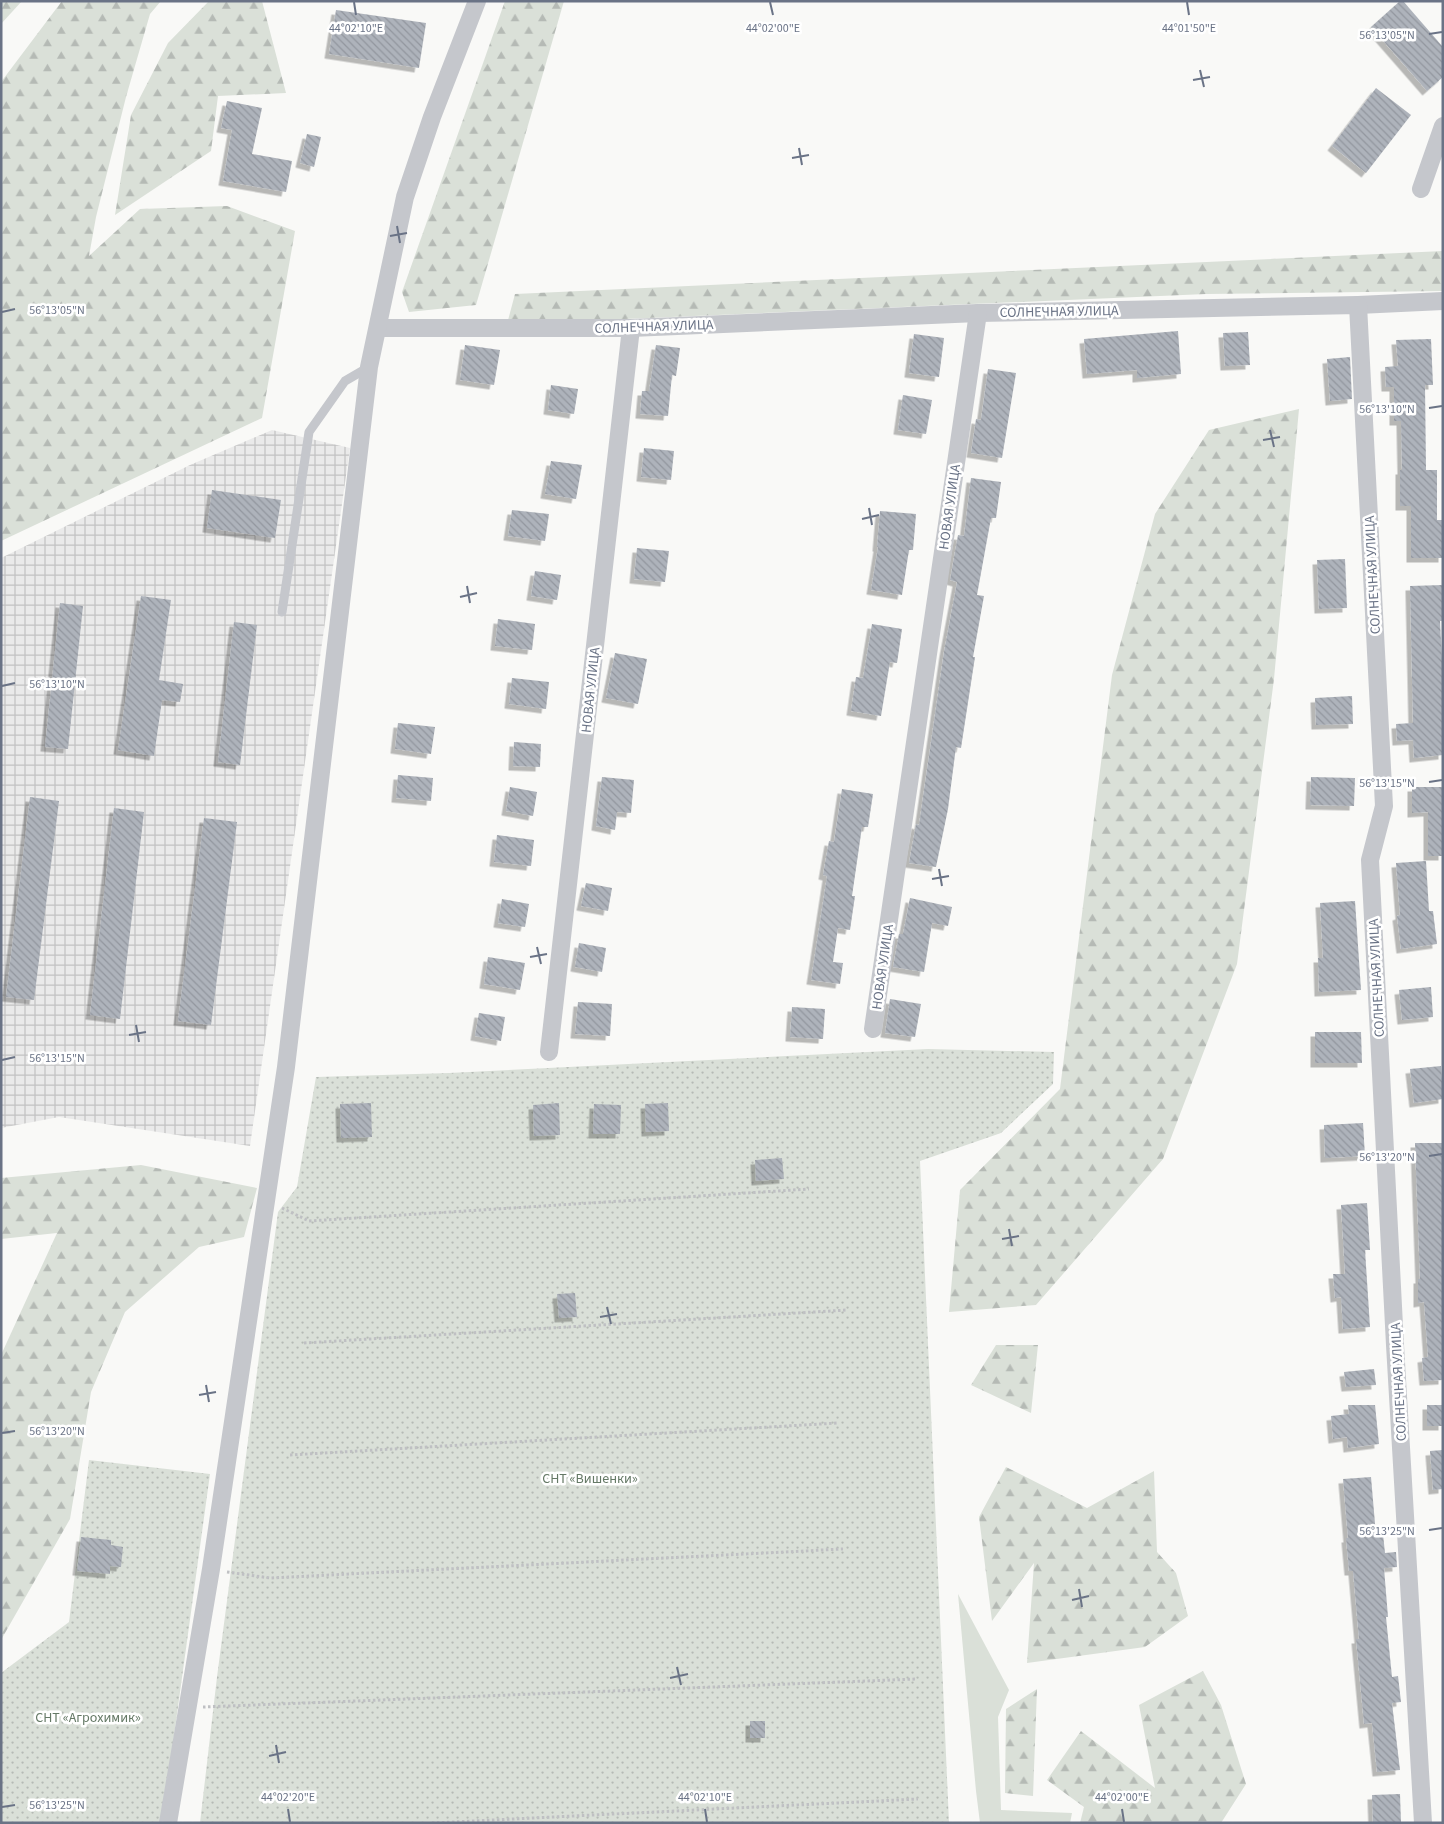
<svg xmlns="http://www.w3.org/2000/svg" width="1444" height="1824" font-family="'Source Sans 3',sans-serif">
	<defs>
		<pattern id="industrial-grid" width="8" height="8" patternUnits="userSpaceOnUse" patternTransform="scale(1.25)"><rect width="8" height="8" fill="#eaeaea"/><path d="M0 4h8M4 0v8" fill="none" stroke="#c2c2c3"/></pattern>
		<pattern id="forest-firs" width="22" height="20" patternUnits="userSpaceOnUse" patternTransform="scale(1.25)"><rect width="22" height="20" fill="#dae0d8"/><path d="M5 1l3.5 6h-7zM16 11l3.5 6h-7z" fill="#b5bab5"/></pattern>
		<pattern id="garden-dots" width="8" height="8" patternUnits="userSpaceOnUse" patternTransform="scale(1.25)"><rect width="8" height="8" fill="#dae0d8"/><path d="M2 2h.1M6 6h.1" fill="none" stroke="#b5bab5" stroke-width="1.8" stroke-linecap="round"/></pattern>
		<pattern id="building-back-hatch" width="6" height="6" patternUnits="userSpaceOnUse" patternTransform="scale(1.25)"><rect width="6" height="6" fill="#aeb3bb"/><path d="M-1 5l2 2M0 0l6 6M5-1l2 2" fill="none" stroke="#92969e"/></pattern>
		<filter id="shadow"><feDropShadow dx="-4.5" dy="4.5" stdDeviation="0" flood-color="#0004"/></filter>
	</defs>
	<rect width="100%" height="100%" fill="#f9f9f7"/>
	<polygon fill="url(#industrial-grid)" points="272,430 350,448 250,1146 59,1117 1,1128 1,558 190,465"/>
	<polygon fill="#dae0d8" points="958,1594 1009,1690 998,1717 1001,1810 1072,1813 1070,1823 980,1823 976,1791"/>
	<g fill="url(#forest-firs)">
		<polygon points="1,1 22,1 1,24"/>
		<polygon points="62,1 161,1 150,14 126,97 96,217 89,256 140,209 227,206 295,231 262,418 1,541 1,82"/>
		<polygon points="209,1 262,1 286,93 218,96 211,151 115,215 131,115 168,43"/>
		<polygon points="505,1 564,1 476,305 409,312 402,292"/>
		<polygon points="1443,251 1443,291 1206,294 507,324 515,294"/>
		<polygon points="1299,409 1274,679 1237,964 1163,1159 1036,1305 949,1312 960,1190 1060,1089 1112,675 1155,514 1209,430"/>
		<polygon points="141,1165 257,1188 244,1237 199,1247 125,1312 91,1392 70,1519 1,1640 1,1355 57,1233 1,1239 1,1178"/>
		<polygon points="996,1345 1038,1345 1031,1413 971,1385"/>
		<polygon points="1006,1467 1087,1508 1154,1471 1157,1552 1176,1573 1188,1616 1145,1647 1027,1663 1034,1563 992,1621 979,1517"/>
		<polygon points="1203,1671 1221,1705 1246,1784 1221,1823 1080,1823 1084,1807 1047,1780 1081,1731 1155,1788 1139,1705"/>
		<polygon points="1037,1689 1033,1796 1005,1793 1006,1709"/>
	</g>
	<g fill="url(#garden-dots)">
		<polygon points="928,1049 1054,1052 1053,1084 1001,1133 920,1161 949,1823 200,1823 217,1677 278,1212 297,1187 316,1077 449,1073"/>
		<polygon points="89,1460 210,1474 162,1823 1,1823 1,1673 69,1622"/>
	</g>
	<g fill="url(#building-back-hatch)" filter="url(#shadow)">
		<polygon points="1400,1 1403,1 1443,47 1443,77 1427,91 1371,27"/>
		<polygon points="336,10 426,23 419,68 329,54"/>
		<polygon points="1376,88 1411,115 1366,173 1332,146"/>
		<polygon points="227,101 262,108 252,154 292,161 286,192 223,181 232,130 221,128"/>
		<polygon points="307,134 321,137 314,167 300,163"/>
		<polygon points="1178,331 1181,374 1137,378 1137,370 1087,374 1084,339"/>
		<polygon points="1248,332 1250,365 1225,366 1223,333"/>
		<polygon points="914,334 944,338 939,377 909,373"/>
		<polygon points="1431,339 1433,385 1425,385 1426,470 1437,470 1437,520 1443,520 1443,558 1411,558 1411,506 1400,506 1400,470 1402,470 1401,421 1394,421 1394,387 1386,387 1385,367 1398,366 1396,340"/>
		<polygon points="465,345 500,350 494,385 460,380"/>
		<polygon points="656,345 680,348 676,376 672,375 668,416 640,414 642,391 649,391"/>
		<polygon points="1350,357 1352,399 1330,401 1327,359"/>
		<polygon points="988,369 1016,373 1002,458 971,453 976,419 981,420"/>
		<polygon points="551,385 578,389 574,414 548,410"/>
		<polygon points="903,395 932,400 926,434 898,430"/>
		<polygon points="644,448 674,451 671,480 641,477"/>
		<polygon points="551,461 582,465 576,499 545,494"/>
		<polygon points="971,478 1001,482 996,518 991,518 977,595 984,596 973,657 975,657 961,748 956,747 948,809 936,867 909,863 916,824 919,825 944,652 957,582 950,580 958,535 964,536"/>
		<polygon points="212,490 281,500 275,538 207,528"/>
		<polygon points="512,510 549,514 545,541 508,536"/>
		<polygon points="880,511 916,514 913,550 909,550 902,595 871,590 878,547 877,547"/>
		<polygon points="637,548 669,551 665,582 634,579"/>
		<polygon points="1345,559 1347,608 1319,609 1317,560"/>
		<polygon points="535,571 561,575 557,600 531,596"/>
		<polygon points="1443,585 1443,621 1440,621 1443,681 1443,755 1414,758 1413,740 1397,741 1396,724 1413,723 1410,586"/>
		<polygon points="141,596 171,600 159,680 183,684 180,702 162,700 154,756 118,750"/>
		<polygon points="60,603 83,606 68,749 45,747"/>
		<polygon points="498,619 535,624 532,650 495,646"/>
		<polygon points="234,622 257,625 240,765 218,762"/>
		<polygon points="872,624 902,629 897,663 890,662 881,716 851,711 856,677 863,678"/>
		<polygon points="615,653 647,659 638,704 606,698"/>
		<polygon points="512,678 549,682 546,709 509,704"/>
		<polygon points="1352,696 1353,724 1316,725 1315,698"/>
		<polygon points="398,723 435,727 431,754 395,749"/>
		<polygon points="514,742 541,744 540,767 513,766"/>
		<polygon points="398,775 433,778 431,801 396,798"/>
		<polygon points="602,777 634,780 631,813 617,812 615,830 596,826"/>
		<polygon points="1311,777 1355,778 1354,806 1310,805"/>
		<polygon points="510,787 537,792 533,816 506,811"/>
		<polygon points="1412,787 1443,787 1443,856 1428,856 1428,812 1412,813"/>
		<polygon points="842,789 873,794 868,827 862,827 852,896 855,896 850,930 838,928 833,962 843,963 840,984 811,980 827,876 823,875 829,841 834,842"/>
		<polygon points="30,797 59,801 34,1000 6,997"/>
		<polygon points="114,808 144,812 120,1019 90,1015"/>
		<polygon points="204,818 237,822 211,1025 178,1021"/>
		<polygon points="497,835 534,840 531,866 494,862"/>
		<polygon points="1426,861 1429,911 1433,911 1437,944 1401,949 1397,916 1400,915 1396,863"/>
		<polygon points="586,883 612,888 608,911 581,906"/>
		<polygon points="910,898 952,907 948,926 932,923 924,972 893,967 899,934 903,934"/>
		<polygon points="502,899 529,904 525,927 498,923"/>
		<polygon points="1355,901 1361,990 1319,992 1318,958 1323,958 1320,903"/>
		<polygon points="579,943 606,948 602,972 575,967"/>
		<polygon points="488,957 525,963 520,990 484,984"/>
		<polygon points="1431,987 1433,1017 1402,1020 1399,990"/>
		<polygon points="890,999 921,1004 915,1037 885,1033"/>
		<polygon points="578,1002 612,1004 610,1036 575,1034"/>
		<polygon points="792,1007 825,1009 823,1039 790,1037"/>
		<polygon points="479,1013 505,1017 501,1041 475,1036"/>
		<polygon points="1315,1032 1361,1032 1362,1063 1315,1063"/>
		<polygon points="1441,1066 1443,1099 1414,1103 1410,1069"/>
		<polygon points="371,1103 372,1137 341,1138 340,1104"/>
		<polygon points="559,1103 560,1135 534,1136 533,1105"/>
		<polygon points="668,1103 669,1131 646,1132 645,1104"/>
		<polygon points="594,1104 621,1105 620,1134 593,1134"/>
		<polygon points="1363,1123 1365,1156 1325,1158 1324,1125"/>
		<polygon points="1415,1143 1443,1143 1443,1380 1424,1381 1422,1358 1428,1357 1424,1302 1418,1303 1418,1279 1420,1279"/>
		<polygon points="782,1158 784,1179 756,1181 755,1160"/>
		<polygon points="1367,1203 1370,1250 1365,1250 1370,1327 1343,1329 1341,1297 1335,1298 1333,1274 1345,1274 1341,1205"/>
		<polygon points="575,1293 577,1317 559,1318 557,1294"/>
		<polygon points="1374,1369 1376,1385 1346,1387 1344,1372"/>
		<polygon points="1348,1405 1375,1405 1379,1444 1348,1448 1347,1437 1333,1439 1331,1416 1349,1414"/>
		<rect x="1427" y="1405" width="16" height="21"/>
		<polygon points="1443,1450 1443,1489 1433,1490 1430,1451"/>
		<polygon points="1371,1477 1376,1535 1383,1534 1385,1553 1396,1552 1397,1567 1384,1568 1388,1617 1386,1617 1392,1677 1398,1676 1401,1702 1392,1703 1400,1770 1377,1772 1372,1723 1364,1724 1356,1639 1359,1639 1353,1571 1349,1571 1346,1538 1348,1538 1343,1479"/>
		<polygon points="81,1537 111,1540 111,1545 123,1547 121,1567 110,1566 110,1574 77,1571"/>
		<rect x="750" y="1721" width="15" height="17"/>
		<polygon points="1400,1794 1401,1823 1373,1823 1372,1795"/>
	</g>
	<g fill="none" stroke-linecap="round" stroke-linejoin="round">
		<g stroke="#bfc0c3" stroke-width="3" stroke-dasharray="2.5 2.5" stroke-linecap="butt">
			<polyline points="282,1208 309,1221 809,1189"/>
			<polyline points="304,1343 847,1310"/>
			<polyline points="290,1455 838,1423"/>
			<polyline points="227,1572 270,1578 843,1549"/>
			<polyline points="203,1707 917,1679"/>
			<polyline points="432,1823 918,1799"/>
		</g>
		<polyline stroke="#c5c7cc" stroke-width="9" points="282,612 309,432 345,381 369,367"/>
		<g stroke="#c5c7cc" stroke-width="18">
			<polyline points="1421,189 1443,126"/>
			<polyline points="1358,305 1443,301"/>
			<polyline points="378,328 631,328 978,313 1358,305 1384,806 1370,860 1395,1345 1423,1823"/>
			<polyline points="873,1029 978,313"/>
			<polyline points="549,1052 631,328"/>
			<polyline points="168,1823 211,1569 286,1067 369,367 405,197 432,117 477,1"/>
		</g>
	</g>
	<path fill="none" stroke="#6a7386" stroke-width="2" d="M354,2L356,15M770,2L773,15M1187,2L1189,15M1429,34L1442,32M1200,70L1204,87M1193,80L1210,77M799,148L802,165M792,158L809,155M397,226L400,243M390,236L407,233M2,312L15,309M1429,408L1442,406M1270,430L1274,447M1263,440L1280,437M869,508L872,525M862,519L879,515M467,586L470,603M460,597L477,593M2,686L15,683M1429,782L1442,780M939,869L942,886M932,879L949,876M537,947L541,964M530,957L547,954M136,1025L139,1042M129,1035L146,1032M2,1060L15,1057M1429,1156L1442,1154M1009,1229L1012,1246M1002,1239L1019,1236M607,1307L611,1324M600,1317L617,1314M206,1385L209,1402M199,1395L216,1392M2,1433L15,1431M1429,1530L1442,1528M1079,1589L1082,1607M1072,1600L1089,1596M677,1667L681,1685M670,1678L688,1674M276,1745L279,1763M269,1756L286,1752M2,1807L15,1805M288,1809L290,1822M705,1809L707,1822M1122,1809L1124,1822"/>
	<g text-anchor="middle" stroke-width="5" stroke-linejoin="round" paint-order="stroke">
		<g font-size="14" fill="#6a7386" stroke="#fff">
			<text transform="translate(1059 311) rotate(-1)" y="5">СОЛНЕЧНАЯ УЛИЦА</text>
			<text transform="translate(654 326) rotate(-2)" y="5">СОЛНЕЧНАЯ УЛИЦА</text>
			<text transform="translate(949 507) rotate(-82)" y="5">НОВАЯ УЛИЦА</text>
			<text transform="translate(1372 575) rotate(-93)" y="5">СОЛНЕЧНАЯ УЛИЦА</text>
			<text transform="translate(590 690) rotate(-84)" y="5">НОВАЯ УЛИЦА</text>
			<text transform="translate(882 967) rotate(-82)" y="5">НОВАЯ УЛИЦА</text>
			<text transform="translate(1376 978) rotate(-93)" y="5">СОЛНЕЧНАЯ УЛИЦА</text>
			<text transform="translate(1398 1382) rotate(-93)" y="5">СОЛНЕЧНАЯ УЛИЦА</text>
		</g>
		<g font-size="14" fill="#657966" stroke="#fff">
			<text x="590" y="1483">СНТ «Вишенки»</text>
			<text x="88" y="1722">СНТ «Агрохимик»</text>
		</g>
	</g>
	<g font-size="12" text-anchor="middle" fill="#6a7386" stroke="#fff" stroke-width="5" stroke-linejoin="round" paint-order="stroke">
		<text x="356" y="32">44°02'10"E</text>
		<text x="773" y="32">44°02'00"E</text>
		<text x="1189" y="32">44°01'50"E</text>
		<text x="1387" y="39">56°13'05"N</text>
		<text x="57" y="314">56°13'05"N</text>
		<text x="1387" y="413">56°13'10"N</text>
		<text x="57" y="688">56°13'10"N</text>
		<text x="1387" y="787">56°13'15"N</text>
		<text x="57" y="1062">56°13'15"N</text>
		<text x="1387" y="1161">56°13'20"N</text>
		<text x="57" y="1435">56°13'20"N</text>
		<text x="1387" y="1535">56°13'25"N</text>
		<text x="288" y="1801">44°02'20"E</text>
		<text x="705" y="1801">44°02'10"E</text>
		<text x="1122" y="1801">44°02'00"E</text>
		<text x="57" y="1809">56°13'25"N</text>
	</g>
	<rect width="1444" height="1824" fill="none" stroke="#6a7386" stroke-width="5"/>
</svg>
